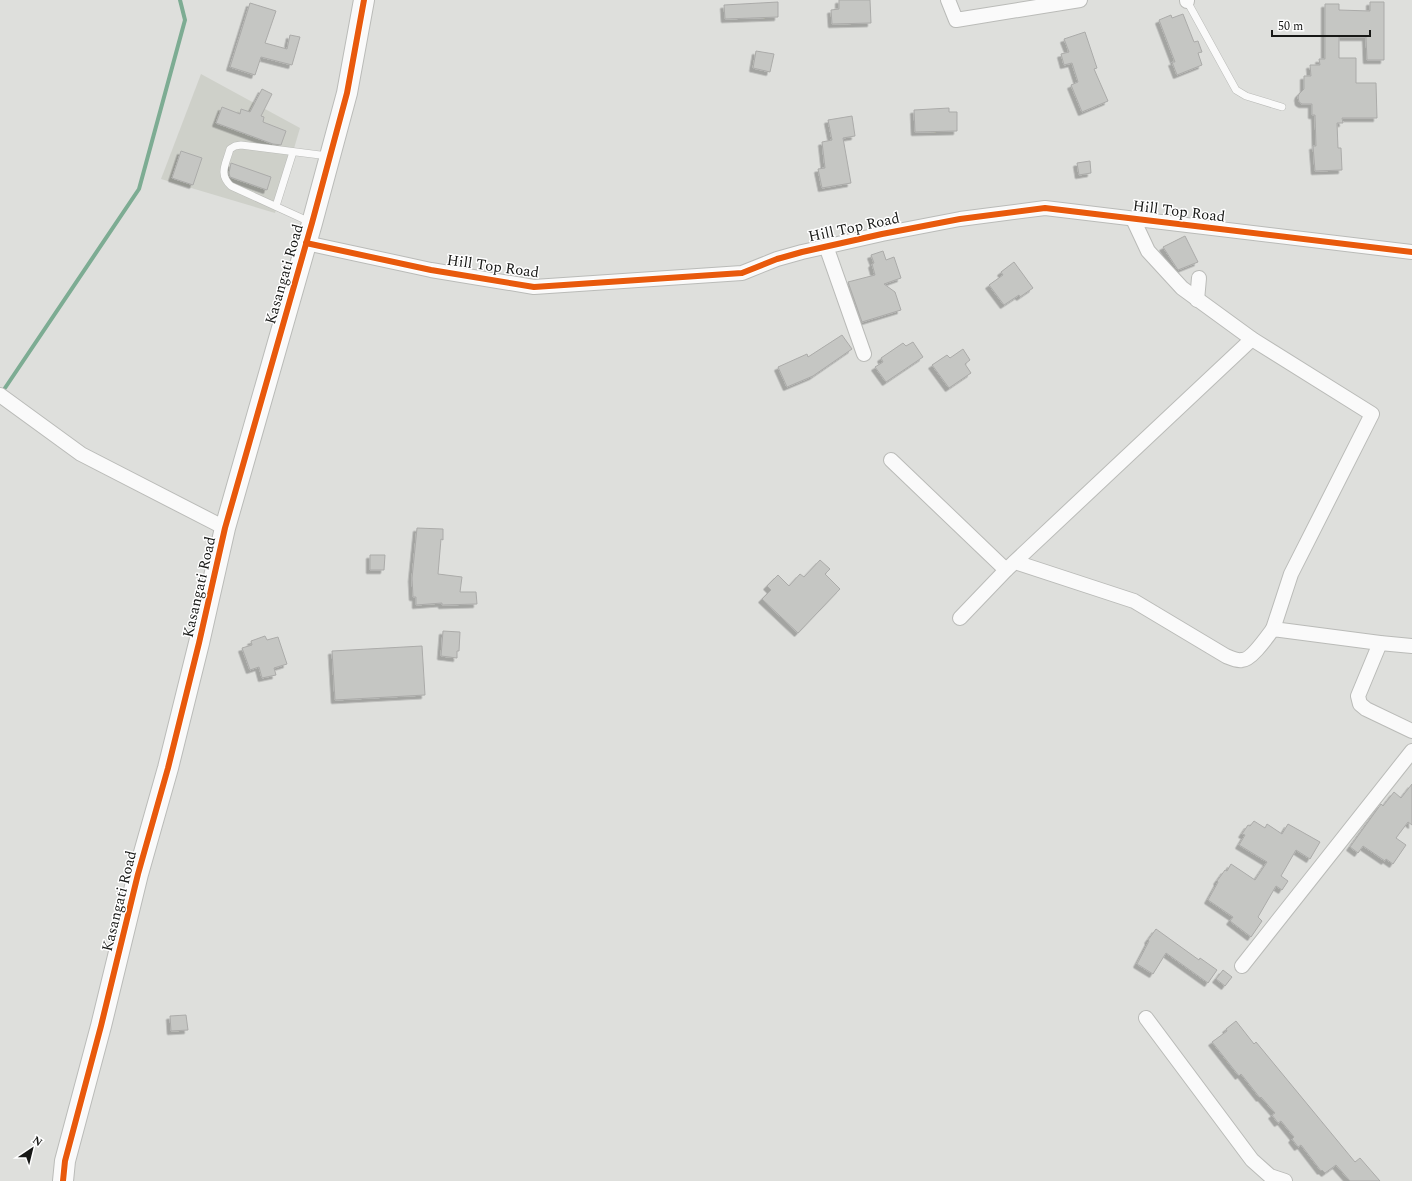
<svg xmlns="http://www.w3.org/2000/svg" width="1412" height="1181" font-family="Spectral,serif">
	<defs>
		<filter id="shadow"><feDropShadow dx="-3.5" dy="3.5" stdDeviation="0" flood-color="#0004"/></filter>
	</defs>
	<rect width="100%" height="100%" fill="#dedfdc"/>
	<polygon fill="#ced0c9" points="201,74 300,128 275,213 161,179"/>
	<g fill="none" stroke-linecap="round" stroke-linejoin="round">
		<polyline stroke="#7dac93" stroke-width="4" points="5,388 139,189 185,20 180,0"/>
	</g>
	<g fill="#c5c6c3" stroke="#ababa9" filter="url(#shadow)">
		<polygon points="839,0 870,0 871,23 832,24 831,10 839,9"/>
		<polygon points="778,2 778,17 725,19 724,5"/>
		<polygon points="1370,2 1384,2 1384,60 1367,60 1366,37 1339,37 1339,58 1356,58 1356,83 1376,83 1377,118 1342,118 1343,123 1337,123 1338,148 1341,148 1342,170 1315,171 1313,146 1316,146 1315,115 1312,115 1312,104 1302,104 1299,102 1298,97 1299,94 1304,89 1304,76 1311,76 1310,65 1320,65 1319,59 1325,59 1325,4 1339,4 1339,10 1370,11"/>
		<polygon points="250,3 276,11 265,43 287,49 290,35 300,37 292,65 261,57 255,75 230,67"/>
		<polygon points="1183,14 1194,42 1198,41 1202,52 1198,53 1202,65 1177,75 1172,62 1175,62 1159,20 1171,15 1172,18"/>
		<polygon points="1085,32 1097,68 1094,69 1108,101 1082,112 1071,85 1078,82 1072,63 1064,65 1061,54 1069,52 1064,39"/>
		<polygon points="756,51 774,54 770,72 753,68"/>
		<polygon points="262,89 272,94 261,116 264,117 263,122 286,131 281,145 273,144 216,123 222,107 240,114 241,109 250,112"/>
		<polygon points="949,108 949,112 957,112 957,131 915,132 914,110"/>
		<polygon points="852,116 855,136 843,138 851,183 822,188 818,169 825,168 822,142 832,140 828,120"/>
		<polygon points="181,151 202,158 193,185 172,178"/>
		<polygon points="1090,161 1091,173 1079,175 1077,163"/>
		<polygon points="231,163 271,177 267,190 230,177 229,173"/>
		<polygon points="1185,236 1198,262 1178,270 1163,247"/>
		<polygon points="883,251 886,260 894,257 901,278 884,284 895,292 901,310 862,322 848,282 875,275 872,264 874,263 871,255"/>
		<polygon points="1014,262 1033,288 1020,297 1019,295 1004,305 989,285 1003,275 1001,272"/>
		<polygon points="842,335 852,349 813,376 787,387 778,367 807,354 808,357"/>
		<polygon points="913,342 923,357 886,382 875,367 883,362 881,358 903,343 906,346"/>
		<polygon points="963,349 970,360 965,364 971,373 949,388 932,365 947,355 950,358"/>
		<polygon points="417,528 443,529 443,540 441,539 438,574 462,577 460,592 476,592 477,604 442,605 442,603 416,605 416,597 413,597 412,578"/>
		<polygon points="370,555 385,555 384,570 370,570"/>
		<polygon points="820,560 830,569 825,574 840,589 798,633 762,599 771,590 767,586 778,575 789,586 800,574 804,577"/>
		<polygon points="443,631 460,632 459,651 457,651 457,658 441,656"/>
		<polygon points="265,636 267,640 278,637 287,664 274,668 276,675 262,678 259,667 250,670 242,648 252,645 251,641"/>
		<polygon points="422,646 425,695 335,700 332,651"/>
		<polygon points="1412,784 1412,825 1408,822 1396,838 1406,845 1393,864 1386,859 1385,861 1363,846 1358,853 1350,847 1381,804 1383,806 1394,792 1401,798"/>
		<polygon points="1254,821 1265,828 1267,824 1282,834 1288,824 1320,842 1310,859 1296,850 1281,876 1288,881 1282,890 1276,886 1258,917 1262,921 1251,937 1230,921 1233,917 1208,900 1218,882 1217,881 1225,870 1227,871 1231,864 1255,880 1267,862 1239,845 1245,835 1242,834 1248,825 1250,826"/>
		<polygon points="1156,929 1199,960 1200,958 1217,970 1208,983 1166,953 1153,974 1137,964 1149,941 1148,940"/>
		<polygon points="1223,970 1232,977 1225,986 1216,979"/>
		<polygon points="186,1015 188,1030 171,1031 170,1016"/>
		<polygon points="1236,1021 1254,1044 1256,1042 1355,1162 1360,1158 1380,1181 1350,1181 1336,1165 1325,1173 1322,1170 1321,1171 1301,1145 1298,1147 1292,1139 1294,1137 1281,1121 1278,1123 1272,1115 1275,1113 1261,1097 1260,1098 1241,1074 1239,1076 1212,1042 1227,1031 1226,1029"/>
	</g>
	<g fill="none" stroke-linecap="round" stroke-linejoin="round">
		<g stroke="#babbb8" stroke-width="8">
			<g id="lane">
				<polyline points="1187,1 1236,90 1246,96 1282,107"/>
				<polyline points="276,206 293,152"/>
				<path d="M310,222L231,186C218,174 226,164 230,149L235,146L241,145L328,156"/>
			</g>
		</g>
		<g stroke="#babbb8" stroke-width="16">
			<g id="street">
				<polyline points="948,0 956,20 1080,0"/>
				<polyline points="1187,0 1187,1"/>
				<polyline points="1133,219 1148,251 1182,288 1252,339 1372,414 1291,574 1273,629"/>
				<polyline points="306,243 431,270 534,287 742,273 777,259 802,252 882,234 960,219 1045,208 1412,252"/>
				<polyline points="826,246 864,354"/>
				<polyline points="1197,300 1199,278"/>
				<polyline points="0,395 81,454 225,528"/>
				<polyline points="891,460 1006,570"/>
				<path d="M1015,562L1134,601L1226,656C1231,658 1236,661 1242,660C1251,660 1267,637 1273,629L1380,643L1412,646"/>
				<polyline points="960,618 1006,570 1252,339"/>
				<polyline points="1380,643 1358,696 1360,704 1366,709 1412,731"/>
				<polyline points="1242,966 1412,751"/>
				<polyline points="1146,1018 1252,1160 1270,1176 1285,1181"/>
			</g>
		</g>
		<g stroke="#babbb8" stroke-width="22">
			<polyline id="secondary" points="63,1181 65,1161 101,1026 138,874 168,768 199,643 225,528 312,223 347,93 364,0"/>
		</g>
		<use href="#lane" stroke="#fafafa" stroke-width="7"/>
		<use href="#street" stroke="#fafafa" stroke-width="14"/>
		<use href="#secondary" stroke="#fafafa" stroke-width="20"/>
		<g stroke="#fff" stroke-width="8">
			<g id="cycleway">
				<polyline points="306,243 431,270 534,287 742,273 777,259 802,252 882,234 960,219 1045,208 1412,252"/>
				<polyline points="63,1181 65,1161 101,1026 138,874 168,768 199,643 225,528 312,223 347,93 364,0"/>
			</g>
		</g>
		<use href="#cycleway" stroke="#e8590c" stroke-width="6"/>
	</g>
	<g text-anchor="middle" stroke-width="3" stroke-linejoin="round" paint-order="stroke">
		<g font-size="15" fill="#171816" stroke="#fff">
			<text transform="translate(1179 211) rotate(7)" y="5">Hill Top Road</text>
			<text transform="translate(854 227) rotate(-12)" y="5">Hill Top Road</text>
			<text transform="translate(493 266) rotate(8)" y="5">Hill Top Road</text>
			<text transform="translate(284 274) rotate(-74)" y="5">Kasangati Road</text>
			<text transform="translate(199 587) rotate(-77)" y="5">Kasangati Road</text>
			<text transform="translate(119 901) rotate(-76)" y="5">Kasangati Road</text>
		</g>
	</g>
	<g transform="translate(32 1149) rotate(35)" stroke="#ffffff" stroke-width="3" paint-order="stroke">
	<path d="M0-3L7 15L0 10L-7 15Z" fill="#171816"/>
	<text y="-6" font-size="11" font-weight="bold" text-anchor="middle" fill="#171816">N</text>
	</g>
	<path d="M1272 30v6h98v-6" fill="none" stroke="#171816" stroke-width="2"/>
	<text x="1278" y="30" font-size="12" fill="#171816" stroke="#ffffff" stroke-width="3" paint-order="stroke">50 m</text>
</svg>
